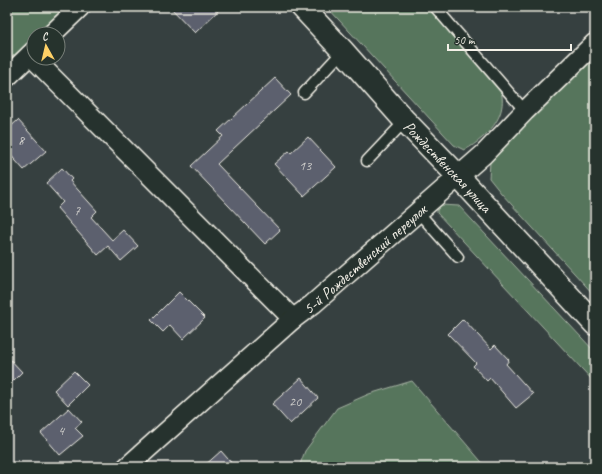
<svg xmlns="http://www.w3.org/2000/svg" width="602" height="474" font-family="Caveat,sans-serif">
	<rect width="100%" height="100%" fill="#364040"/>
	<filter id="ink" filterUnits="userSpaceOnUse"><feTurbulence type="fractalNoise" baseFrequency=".025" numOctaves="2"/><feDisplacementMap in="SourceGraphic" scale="8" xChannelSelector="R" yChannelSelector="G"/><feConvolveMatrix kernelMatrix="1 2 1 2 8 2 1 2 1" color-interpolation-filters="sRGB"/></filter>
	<g filter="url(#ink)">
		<g fill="#56745c" stroke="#a5b2a2">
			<polygon points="7,7 71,7 43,34 34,34 34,42 7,67"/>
			<path d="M327,7H431L496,79C498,83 500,87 501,91C506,110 496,126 482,138C476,143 471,147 464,150L454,145Z"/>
			<polygon points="595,54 595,296 501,193 489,178 490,162 500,146"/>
			<polygon points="441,205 459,206 595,352 595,383 437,213 437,209"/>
			<polygon points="412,381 486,467 299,467 305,451 337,408 369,394"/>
		</g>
		<g fill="#5c606e" stroke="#f4f1e8">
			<polygon points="170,7 222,7 195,33"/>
			<polygon points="275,78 291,95 217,164 280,230 265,244 191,166 223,136 218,131"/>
			<polygon points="18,120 46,151 24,170 7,151 7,130"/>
			<polygon points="308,137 336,167 304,196 274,164 289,151 291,153"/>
			<polygon points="62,168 72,179 70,181 97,211 91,217 112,240 123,230 138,246 121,261 108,246 98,255 57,208 63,202 46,183"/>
			<polygon points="179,292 205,318 183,339 170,325 163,332 151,320"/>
			<polygon points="463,319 491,349 495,345 509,360 506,364 533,394 516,408 490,378 487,381 473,366 476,363 448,334"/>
			<polygon points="7,356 22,372 7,387"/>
			<polygon points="74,371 88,385 68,405 54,390"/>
			<polygon points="301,378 318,398 290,424 272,404"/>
			<polygon points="69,408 82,422 75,428 83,436 60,455 41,433"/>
			<polygon points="221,451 235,467 203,467"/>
		</g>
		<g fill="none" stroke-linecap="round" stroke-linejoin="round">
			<g stroke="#f4f1e8" stroke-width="13">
				<g id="service">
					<polyline points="435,7 525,111"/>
					<polyline points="304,93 343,51"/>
					<polyline points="367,161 405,121"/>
					<polyline points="418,212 458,257"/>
				</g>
			</g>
			<g stroke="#f4f1e8" stroke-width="22">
				<g id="minor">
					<polyline points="52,34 80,7"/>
					<polyline points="30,55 293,319"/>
					<polyline points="7,77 34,51"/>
					<path id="s1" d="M127,467L293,319L313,304L484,154L525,111L595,43"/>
				</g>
			</g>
			<g stroke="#f4f1e8" stroke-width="25">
				<g id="secondary">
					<path id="s2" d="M302,7L343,51L405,121L458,176L595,324"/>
				</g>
			</g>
			<use href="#service" stroke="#26332d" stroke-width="10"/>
			<use href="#minor" stroke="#26332d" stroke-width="19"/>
			<use href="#secondary" stroke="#26332d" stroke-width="22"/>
		</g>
	</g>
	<g text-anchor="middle" stroke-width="3.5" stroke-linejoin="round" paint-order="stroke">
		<g font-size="14" fill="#cecdca">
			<text x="21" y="145">8</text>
			<text x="305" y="170">13</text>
			<text x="77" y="215">7</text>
			<text x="295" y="406">20</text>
			<text x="61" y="435">4</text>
		</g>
		<g font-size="16" fill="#f4f1e8" stroke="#26332d">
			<text dy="6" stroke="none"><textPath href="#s2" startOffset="216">Рождественская улица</textPath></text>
			<text dy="6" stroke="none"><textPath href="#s1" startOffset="316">5-й Рождественский переулок</textPath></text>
		</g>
	</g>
	<rect width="602" height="474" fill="none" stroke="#26332d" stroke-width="24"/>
	<rect x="12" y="12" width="578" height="450" fill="none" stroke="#f4f1e8" stroke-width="1.5" filter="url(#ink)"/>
	<g transform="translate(46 46) rotate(352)"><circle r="19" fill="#26332d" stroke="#787f78"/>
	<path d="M0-3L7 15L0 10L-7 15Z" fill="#ffd166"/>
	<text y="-6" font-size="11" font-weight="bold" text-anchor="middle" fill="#f4f1e8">С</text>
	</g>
	<path d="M448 44v6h123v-6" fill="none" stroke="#f4f1e8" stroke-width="2"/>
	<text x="454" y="44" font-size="12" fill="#f4f1e8" stroke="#26332d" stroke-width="3" paint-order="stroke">50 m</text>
</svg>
